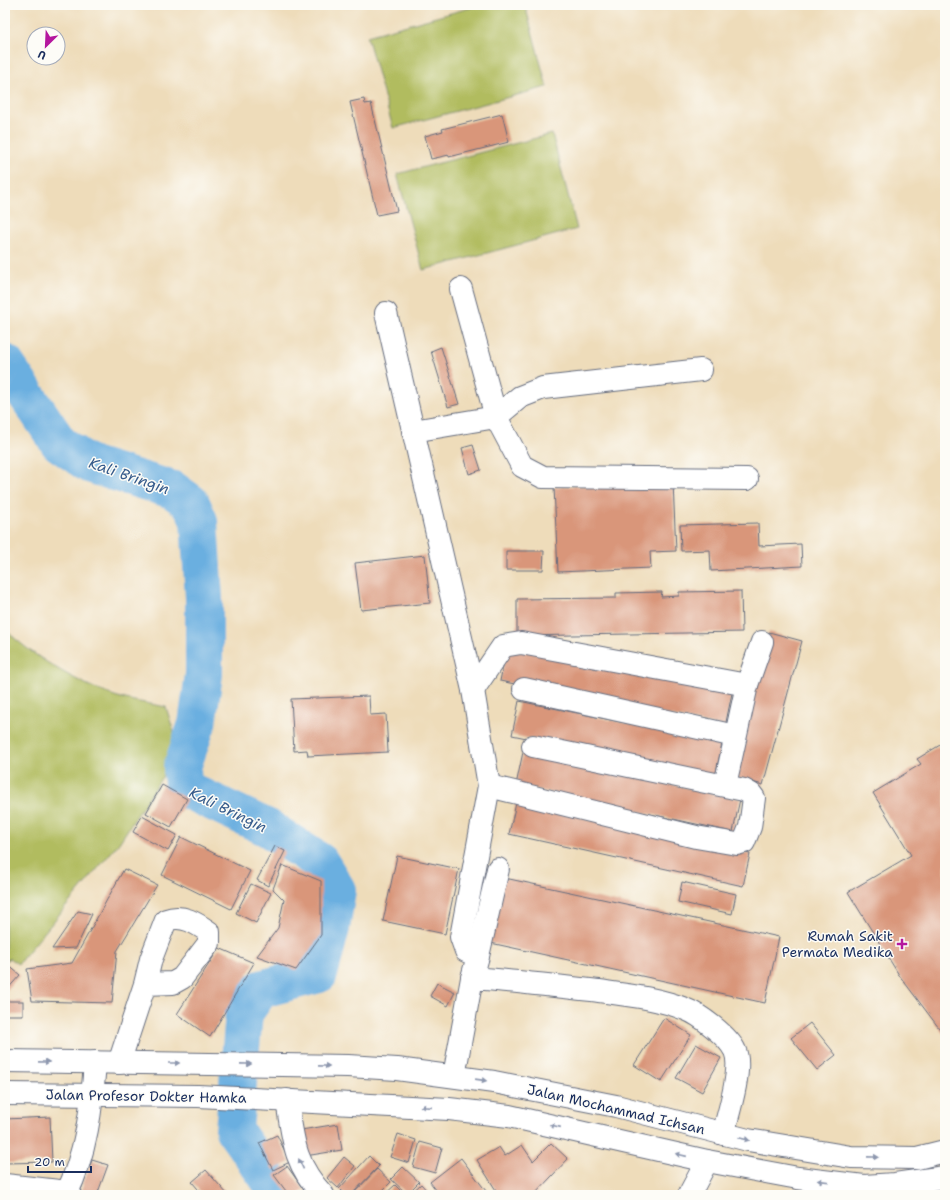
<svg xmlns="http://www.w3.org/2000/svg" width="950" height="1200" font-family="'Shantell Sans',sans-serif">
	<rect width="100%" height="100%" fill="#fdfcf7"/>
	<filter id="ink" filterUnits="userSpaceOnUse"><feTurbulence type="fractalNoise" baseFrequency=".025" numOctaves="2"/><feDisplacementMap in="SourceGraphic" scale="8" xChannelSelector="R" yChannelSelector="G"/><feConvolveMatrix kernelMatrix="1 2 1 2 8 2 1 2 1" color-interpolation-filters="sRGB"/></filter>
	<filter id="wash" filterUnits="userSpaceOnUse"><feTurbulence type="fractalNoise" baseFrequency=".012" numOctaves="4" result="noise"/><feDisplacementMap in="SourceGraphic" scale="16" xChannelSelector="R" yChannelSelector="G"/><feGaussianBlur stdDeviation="0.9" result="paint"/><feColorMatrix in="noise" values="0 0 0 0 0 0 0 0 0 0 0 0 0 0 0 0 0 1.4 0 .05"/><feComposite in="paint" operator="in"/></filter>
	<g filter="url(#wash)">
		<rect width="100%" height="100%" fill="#eedcba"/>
		<g fill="#b1bc5e" stroke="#66765e">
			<polygon points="480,5 525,5 547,87 393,128 367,36"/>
			<polygon points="552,134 577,229 423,270 397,174"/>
			<path d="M5,629C29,654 76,682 109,694C127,701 148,703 166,707L178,745L164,774L119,843L18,964L9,958L5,962Z"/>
		</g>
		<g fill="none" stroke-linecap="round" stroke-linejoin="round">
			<polyline stroke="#6bafe0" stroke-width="38" points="5,363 59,443 89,464 173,490 191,503 199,521 204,598 204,674 197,724 182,767 183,788 268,828 320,862 337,890 331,928 319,974 261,989 244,1013 234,1130 280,1195"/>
		</g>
		<g id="blocks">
			<g fill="#d9967a">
				<polygon points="364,99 365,104 371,103 397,211 377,215 350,102"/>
				<polygon points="502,114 509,142 449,157 449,155 431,159 425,136 443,131 442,129"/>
				<polygon points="441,347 459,404 448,407 431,351"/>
				<polygon points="473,445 481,470 469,474 462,448"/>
				<polygon points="673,482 676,551 650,552 651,568 558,572 554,487"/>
				<polygon points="758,523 759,546 801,544 802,566 711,571 710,550 681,551 680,525"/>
				<polygon points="506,551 544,551 543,570 506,570"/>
				<polygon points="425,555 430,603 361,610 355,563"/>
				<polygon points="741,591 742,632 517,636 517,599 616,598 616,593 662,592 661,597 679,596 679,592"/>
				<polygon points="769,632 802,641 763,785 730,776"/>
				<polygon points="507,647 732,693 725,727 500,681"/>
				<polygon points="369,696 370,715 386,714 388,752 308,756 307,750 294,751 291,699"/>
				<polygon points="519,701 722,743 715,777 512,735"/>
				<polygon points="945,742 945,1036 899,975 848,892 911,855 873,793 921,764 917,759"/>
				<polygon points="523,752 740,799 733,832 516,785"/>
				<polygon points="162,785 187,799 171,827 146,813"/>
				<polygon points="516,803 750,854 743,886 509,834"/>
				<polygon points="142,816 177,835 168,851 133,832"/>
				<polygon points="181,837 250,871 231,909 162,875"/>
				<polygon points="275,846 285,851 268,886 257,880"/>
				<polygon points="397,856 459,869 445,934 383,921"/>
				<polygon points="282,865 321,881 321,935 296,970 257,956 278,928 284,900 273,889"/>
				<polygon points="124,869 157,885 117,951 112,1003 32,1001 27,969 72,963"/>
				<polygon points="500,877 779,937 765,1003 486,942"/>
				<polygon points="682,882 736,894 732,914 678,902"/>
				<polygon points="251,884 271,893 256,923 236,913"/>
				<polygon points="78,911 92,914 76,948 52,949"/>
				<polygon points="219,948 254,963 210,1037 177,1014"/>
				<polygon points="7,964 20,975 5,992 5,966"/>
				<polygon points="437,983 455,992 448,1006 430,996"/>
				<rect x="5" y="1001" width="18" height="14"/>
				<polygon points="664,1018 691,1035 661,1082 634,1065"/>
				<polygon points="810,1023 836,1055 817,1070 791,1038"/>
				<polygon points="696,1044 721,1058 702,1092 676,1078"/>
				<polygon points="50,1117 52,1162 5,1163 5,1119"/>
				<polygon points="338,1124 342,1150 305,1156 301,1130"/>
				<polygon points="398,1134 416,1140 409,1163 390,1157"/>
				<polygon points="277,1135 290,1162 273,1170 259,1143"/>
				<polygon points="420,1142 442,1148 435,1173 413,1167"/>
				<polygon points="551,1143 568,1159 534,1195 499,1195 477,1160 499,1147 505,1156 522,1145 533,1161"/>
				<polygon points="369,1156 379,1166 351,1195 345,1195 339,1189"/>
				<polygon points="344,1157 355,1166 338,1188 327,1178"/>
				<polygon points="461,1158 489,1195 440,1195 430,1182"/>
				<polygon points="92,1160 108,1165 97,1195 79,1195"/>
				<polygon points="287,1166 304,1190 297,1195 289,1195 274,1175"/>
				<polygon points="403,1167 419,1182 407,1194 391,1179"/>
				<polygon points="377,1169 391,1182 378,1195 352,1195"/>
				<polygon points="206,1170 228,1195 203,1195 192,1182"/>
				<polygon points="421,1184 431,1195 409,1195"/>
				<polygon points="395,1185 405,1195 384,1195"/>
			</g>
		</g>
	</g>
	<g filter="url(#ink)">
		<use href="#blocks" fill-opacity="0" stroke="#656c7e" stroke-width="1"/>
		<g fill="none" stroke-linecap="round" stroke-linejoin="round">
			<g stroke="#656c7e" stroke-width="24">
				<g id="minor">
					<polyline points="461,289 496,417 522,466 543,477 747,479"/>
					<polyline points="386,313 473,690 489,786 461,937 466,951 478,956 472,978"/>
					<polyline points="413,431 496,417 520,397 543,388 701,370"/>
					<polyline points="524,689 735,736"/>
					<polyline points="473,690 503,646 521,643 747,685"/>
					<polyline points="725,785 747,685 762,642"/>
					<polyline points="489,786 696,837 737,844 744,842 750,827 754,798 751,794 744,790 533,746"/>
					<polyline points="478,956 498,869"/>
					<path d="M119,1063L145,984L151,959L166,920C183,914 196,923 209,932V943L182,978L173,983L145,984"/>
					<path d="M454,1076L472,978C514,981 556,986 599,991C628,995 657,998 685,1009C699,1014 729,1037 735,1051C743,1068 728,1115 723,1134"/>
					<path d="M287,1100C293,1140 294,1164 323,1195"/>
					<polyline points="5,1185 68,1192"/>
					<path d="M66,1195C86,1154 92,1107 95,1062"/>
					<polyline points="689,1195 707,1161"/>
				</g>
			</g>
			<g stroke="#656c7e" stroke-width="24">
				<g id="major">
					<polyline points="5,1061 348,1066 397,1069 494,1082 616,1106 748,1140 851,1157 917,1158 945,1151"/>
					<polyline points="5,1094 198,1096 449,1109 509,1116 707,1161 798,1178 864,1186 895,1184 945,1177"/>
				</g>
			</g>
			<use href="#minor" stroke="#fff" stroke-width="22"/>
			<use href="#major" stroke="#fff" stroke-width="22"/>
		</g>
		<defs><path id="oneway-solid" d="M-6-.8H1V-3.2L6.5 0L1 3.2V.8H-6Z"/></defs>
		<g fill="#8d97ae">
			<use href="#oneway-solid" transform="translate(44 1062) rotate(1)"/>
			<use href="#oneway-solid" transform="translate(174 1063)"/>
			<use href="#oneway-solid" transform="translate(246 1064) rotate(1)"/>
			<use href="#oneway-solid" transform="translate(324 1066) rotate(1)"/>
			<use href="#oneway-solid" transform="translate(481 1080) rotate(8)"/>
			<use href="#oneway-solid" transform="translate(426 1107) rotate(-176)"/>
			<use href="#oneway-solid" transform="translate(555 1126) rotate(-167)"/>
			<use href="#oneway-solid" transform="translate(744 1139) rotate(13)"/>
			<use href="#oneway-solid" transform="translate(681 1155) rotate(-167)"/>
			<use href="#oneway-solid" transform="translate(873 1157) rotate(1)"/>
			<use href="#oneway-solid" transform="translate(301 1164) rotate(-115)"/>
			<use href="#oneway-solid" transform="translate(823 1181) rotate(-173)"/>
		</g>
	</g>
	<path fill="#b5179e" stroke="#fdfcf7" stroke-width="1.5" d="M900 938h4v4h4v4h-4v4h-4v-4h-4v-4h4z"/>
	<g text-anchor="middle" stroke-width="3" stroke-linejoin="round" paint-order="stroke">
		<g font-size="14" fill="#1b2f5e" stroke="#fdfcf7" text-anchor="end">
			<text x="893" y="941">Rumah Sakit<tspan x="893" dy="16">Permata Medika</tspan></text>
		</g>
		<g font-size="14" fill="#1b2f5e" stroke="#fdfcf7">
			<text transform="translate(146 1096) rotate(1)" y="5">Jalan Profesor Dokter Hamka</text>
			<text transform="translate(616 1109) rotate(13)" y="5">Jalan Mochammad Ichsan</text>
		</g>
		<g font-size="15" font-style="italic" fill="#375c8c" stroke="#fdfcf7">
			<text transform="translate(129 476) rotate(19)" y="5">Kali Bringin</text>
			<text transform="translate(228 810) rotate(26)" y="5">Kali Bringin</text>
		</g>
	</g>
	<rect width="950" height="1200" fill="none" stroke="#fdfcf7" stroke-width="20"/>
	<g transform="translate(46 46) rotate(204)"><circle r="19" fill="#fdfcf7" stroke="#a3aaba"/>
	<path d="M0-3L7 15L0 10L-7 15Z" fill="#b5179e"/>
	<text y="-6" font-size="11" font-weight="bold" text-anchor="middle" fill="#1b2f5e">U</text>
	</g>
	<path d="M28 1166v6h63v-6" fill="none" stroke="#1b2f5e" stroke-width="2"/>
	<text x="34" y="1166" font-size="12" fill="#1b2f5e" stroke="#fdfcf7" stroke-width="3" paint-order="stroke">20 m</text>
</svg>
